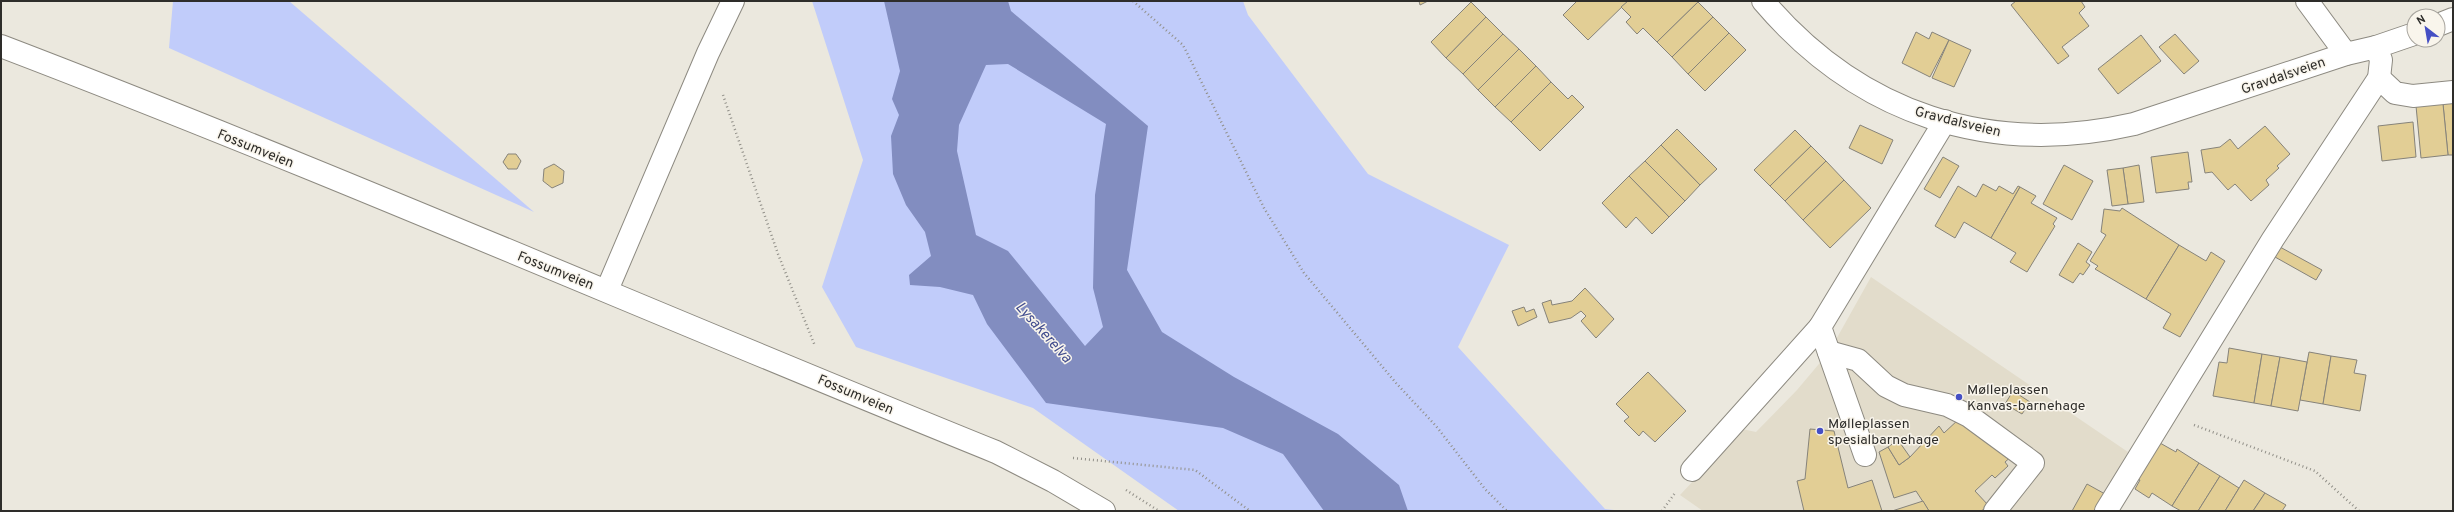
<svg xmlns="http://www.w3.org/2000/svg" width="2454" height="512" font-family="Overpass,sans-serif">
	<rect width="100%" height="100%" fill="#ebe8de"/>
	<polygon fill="#e2dccb" points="1871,277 2128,452 2105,494 2087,484 2072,511 1703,511 1680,495 1742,429 1756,432 1797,390 1829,352"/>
	<g fill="#c1ccfa">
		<polygon points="173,1 289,1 534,212 169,48"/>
		<polygon points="812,1 1243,1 1248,15 1368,174 1509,245 1458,347 1605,509 1623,511 1179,511 1033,408 856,347 822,287 863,160"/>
	</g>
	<path fill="#828dc0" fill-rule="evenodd" d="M884,1H1008L1011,11L1148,126L1127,270L1162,332L1234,377L1338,434L1399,485L1408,511H1324L1283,454L1223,428L1046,403L987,324L973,295L940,287L910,285L909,275L931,256L925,232L906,205L893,174L891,136L899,115L892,99L900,71ZM1008,64L1106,124L1095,195L1093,288L1103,327L1085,346L1008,251L976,235L957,151L959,125L986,65Z"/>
	<g fill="#e2ce95" stroke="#86837a">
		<polygon points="1419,1 1428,1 1420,5"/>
		<polygon points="1577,1 1628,1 1588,40 1563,15"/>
		<polygon points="1628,1 1697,1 1698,2 1657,42 1643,28 1637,34 1626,22 1631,17 1621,7"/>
		<polygon points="2016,1 2081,1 2085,7 2079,13 2089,26 2062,47 2069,56 2058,64 2011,5"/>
		<polygon points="1471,2 1486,17 1446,58 1431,42"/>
		<polygon points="1698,2 1713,17 1672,57 1657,42"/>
		<polygon points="1486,17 1503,34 1463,74 1446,58"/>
		<polygon points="1713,17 1729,33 1688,74 1672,57"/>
		<polygon points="1916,32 1929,39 1932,32 1949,40 1930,77 1902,63"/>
		<polygon points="1729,33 1746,50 1705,91 1688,74"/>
		<polygon points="1503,34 1519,49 1478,90 1463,74"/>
		<polygon points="2175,34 2199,61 2184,74 2159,47"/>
		<polygon points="2141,35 2161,61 2118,94 2098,69"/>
		<polygon points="1949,40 1971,50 1954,87 1932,78"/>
		<polygon points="1519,49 1536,66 1495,107 1478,90"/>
		<polygon points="1536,66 1551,82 1511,122 1495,107"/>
		<polygon points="1551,82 1568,99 1572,95 1584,107 1540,151 1511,122"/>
		<polygon points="2453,103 2453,155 2448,155 2443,104"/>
		<polygon points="2443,104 2448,155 2421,158 2416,106"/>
		<polygon points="2413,122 2416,157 2382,161 2378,126"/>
		<polygon points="1860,125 1893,140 1882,164 1849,148"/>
		<polygon points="2265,126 2290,154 2277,166 2279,168 2266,180 2269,185 2251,201 2235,184 2228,190 2212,172 2205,173 2201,150 2220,147 2230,139 2238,149"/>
		<polygon points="1677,129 1717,169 1700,185 1661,145"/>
		<polygon points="1795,130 1811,146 1770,186 1754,170"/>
		<polygon points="1661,145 1700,185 1685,201 1645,161"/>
		<polygon points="1811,146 1826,161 1785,201 1770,186"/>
		<polygon points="2188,152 2192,182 2188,182 2189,189 2156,193 2151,157"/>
		<polygon points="508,154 516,154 521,161 517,169 508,169 503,162"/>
		<polygon points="1943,157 1959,166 1940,198 1924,189"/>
		<polygon points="1645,161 1685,201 1669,217 1629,176"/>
		<polygon points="1826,161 1844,180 1803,220 1785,201"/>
		<polygon points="554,164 564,171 563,183 552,188 543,181 544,169"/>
		<polygon points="2064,165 2093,181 2072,220 2043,204"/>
		<polygon points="2139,165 2144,202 2128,204 2123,168"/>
		<polygon points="2123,168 2128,204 2112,206 2107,170"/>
		<polygon points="1629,176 1669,217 1652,234 1636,217 1626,228 1602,203"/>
		<polygon points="1844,180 1871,208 1830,248 1803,220"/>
		<polygon points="1983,184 1996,191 1999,186 2013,194 2018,186 2020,187 1991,238 1964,222 1955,238 1935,226 1958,186 1976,197"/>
		<polygon points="2020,187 2036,196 2031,203 2057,218 2053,224 2055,226 2027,272 2010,262 2016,253 1991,238"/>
		<polygon points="2122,208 2179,245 2146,299 2095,269 2098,266 2090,261 2106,235 2101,232 2104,209 2120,211"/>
		<polygon points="2078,243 2092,252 2086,262 2090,265 2083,275 2080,273 2073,283 2059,275"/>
		<polygon points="2179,245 2206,261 2211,252 2225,261 2180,337 2163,328 2171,314 2146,299"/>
		<polygon points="2280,247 2322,270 2316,280 2275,257"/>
		<polygon points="1585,288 1614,319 1596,338 1581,321 1586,316 1581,311 1571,318 1549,323 1542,303 1551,300 1552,305 1572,301"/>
		<polygon points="1524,307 1526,312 1534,309 1537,317 1518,326 1512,311"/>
		<polygon points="2229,348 2262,354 2254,403 2213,396 2219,362 2227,363"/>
		<polygon points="2309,352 2331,356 2323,404 2300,400"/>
		<polygon points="2262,354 2280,357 2271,406 2254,403"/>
		<polygon points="2331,356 2357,360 2354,373 2366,375 2360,411 2323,404"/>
		<polygon points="2280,357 2307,362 2298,411 2271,406"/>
		<polygon points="1648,372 1686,411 1655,442 1643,431 1639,436 1624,421 1629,417 1616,404"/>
		<polygon points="2013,391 2030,402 2022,414 2005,404"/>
		<polygon points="1959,419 2013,455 2005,462 2008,466 1995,478 1992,475 1975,491 1989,506 1981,511 1929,511 1916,491 1894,498 1879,452 1888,447 1899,465 1910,457 1939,426 1944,433"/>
		<polygon points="1810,429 1834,431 1848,488 1872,480 1882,511 1804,511 1797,481 1805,479"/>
		<polygon points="1898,440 1910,457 1899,465 1888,447"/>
		<polygon points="2160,443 2176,452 2177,449 2199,463 2172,506 2152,493 2149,498 2135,489 2140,480 2138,479"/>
		<polygon points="2199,463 2220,476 2198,511 2181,511 2172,506"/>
		<polygon points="2220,476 2239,488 2225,511 2198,511"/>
		<polygon points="2244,480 2265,493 2253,511 2225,511"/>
		<polygon points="2087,484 2105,494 2094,511 2072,511"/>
		<polygon points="2265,493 2286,505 2282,511 2253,511"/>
		<polygon points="1923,501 1929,511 1892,511"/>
	</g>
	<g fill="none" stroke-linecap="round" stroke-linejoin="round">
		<g stroke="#8d8a81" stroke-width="24">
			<g id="minor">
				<path d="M1763,1C1859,114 1989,157 2134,124L2346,54L2376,47L2414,34"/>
				<polyline points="2307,1 2346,54"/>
				<polyline points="2438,25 2453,19"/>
				<path d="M1,46C336,174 664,318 996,452L1053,481L1104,511"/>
				<polyline points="2379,78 2395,93 2413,96 2453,92"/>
				<polyline points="607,290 708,53 733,1"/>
				<polyline points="1829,352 1858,360 1886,386 1904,395 1947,405 1969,416 2033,463 1995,511"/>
				<polyline points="1865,455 1820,327 1945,121"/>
				<polyline points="1692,470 1820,327"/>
				<polyline points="2106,511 2273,239 2379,78 2381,60 2376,47"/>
			</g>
		</g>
		<g stroke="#918f88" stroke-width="2.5" stroke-dasharray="1 3" stroke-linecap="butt">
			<polyline points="1133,1 1183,45 1264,208 1304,273 1396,383 1436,426 1485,489 1507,511"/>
			<polyline points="723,95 778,254 815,346"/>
			<polyline points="2194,425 2315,471 2359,511"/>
			<polyline points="1073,458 1195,470 1250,511"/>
			<polyline points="1126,490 1159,511"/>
			<polyline points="1662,511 1675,493"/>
		</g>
		<use href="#minor" stroke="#fff" stroke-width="22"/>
	</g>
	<g fill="#454fc4" stroke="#f9f5ec" stroke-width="1.5">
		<circle cx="1959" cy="397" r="4"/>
		<circle cx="1820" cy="431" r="4"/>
	</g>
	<g text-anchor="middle" stroke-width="3" stroke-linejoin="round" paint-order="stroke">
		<g font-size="14" fill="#2e2d2a" stroke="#f9f5ec">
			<text transform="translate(2283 75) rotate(-19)" y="5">Gravdalsveien</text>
			<text transform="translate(1958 121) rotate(14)" y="5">Gravdalsveien</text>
			<text transform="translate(256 148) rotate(22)" y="5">Fossumveien</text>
			<text transform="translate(556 270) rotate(22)" y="5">Fossumveien</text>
			<text transform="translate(856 394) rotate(23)" y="5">Fossumveien</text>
		</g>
		<g font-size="14" fill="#2e2d2a" stroke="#f9f5ec" text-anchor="start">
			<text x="1967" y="394">Mølleplassen<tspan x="1967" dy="16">Kanvas-barnehage</tspan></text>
			<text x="1828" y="428">Mølleplassen<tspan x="1828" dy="16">spesialbarnehage</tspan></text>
		</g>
		<g font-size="15" font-style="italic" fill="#434e8f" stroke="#f9f5ec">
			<text transform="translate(1044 332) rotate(48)" y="5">Lysakerelva</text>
		</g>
	</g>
	<rect width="2454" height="512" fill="none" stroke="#2e2d2a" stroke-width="4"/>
	<g transform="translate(2426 28) rotate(329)"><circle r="19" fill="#f9f5ec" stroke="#a8a59e"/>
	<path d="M0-3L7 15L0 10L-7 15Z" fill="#454fc4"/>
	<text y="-6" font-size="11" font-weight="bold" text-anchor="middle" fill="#2e2d2a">N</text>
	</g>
</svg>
